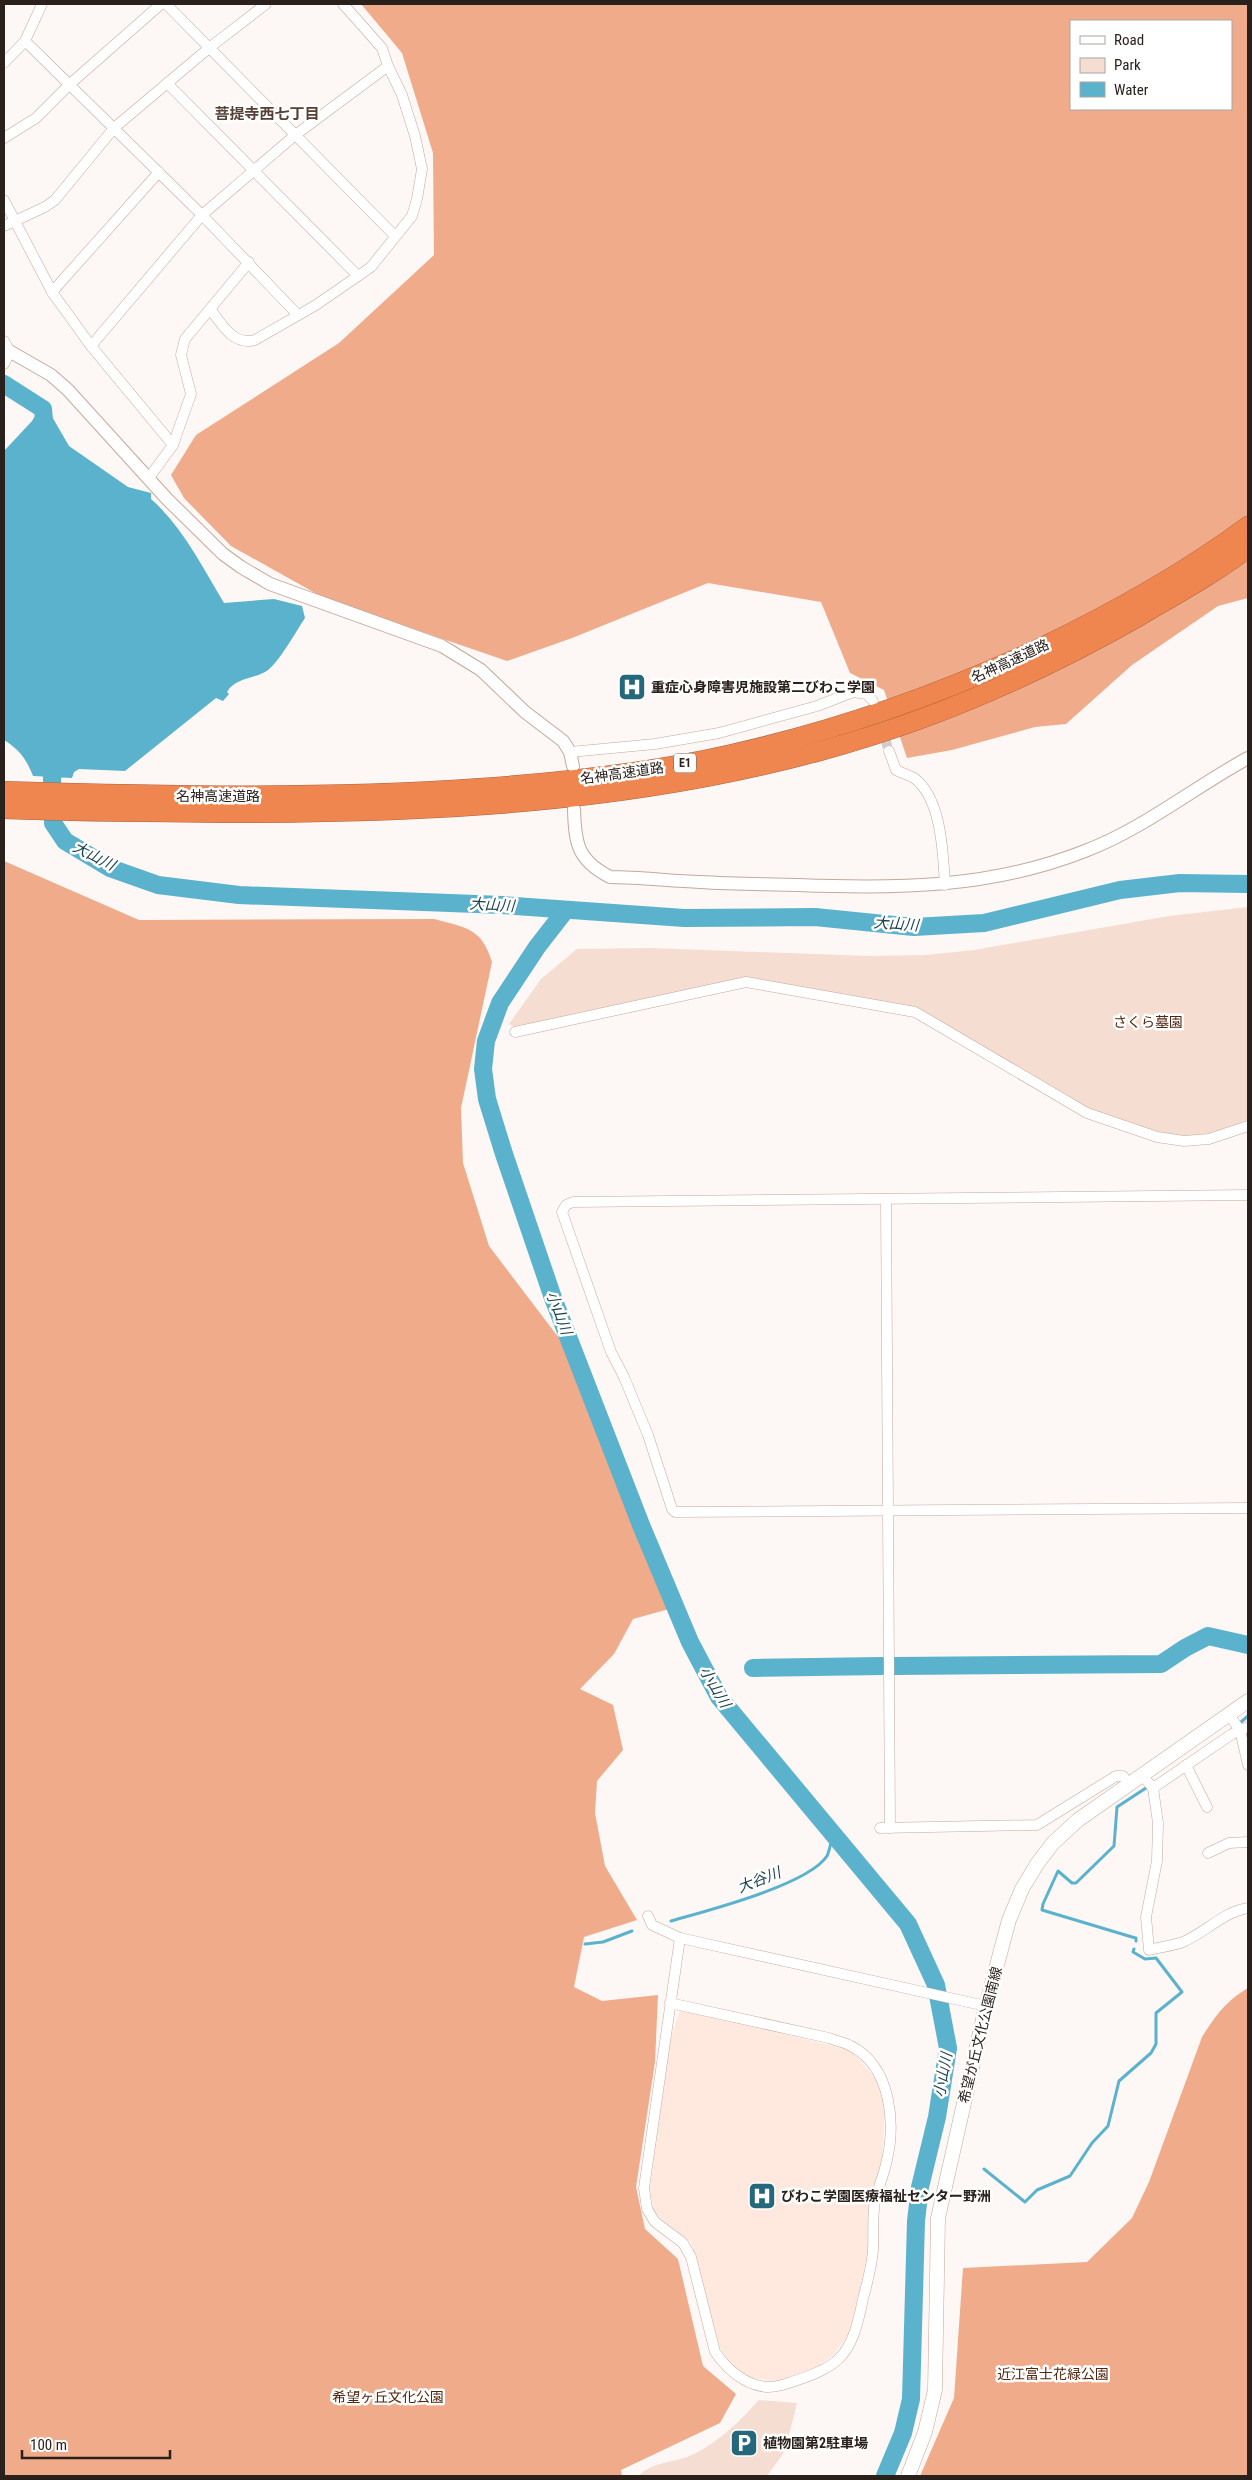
<svg xmlns="http://www.w3.org/2000/svg" width="1252" height="2480" font-family="'Roboto Condensed','Noto Sans JP',sans-serif">
	<rect width="100%" height="100%" fill="#fdf7f5"/>
	<polygon fill="#ffe9de" points="680,2010 851,2050 878,2082 885,2112 882,2158 870,2203 868,2252 850,2332 834,2354 817,2367 778,2381 751,2378 729,2363 719,2346 691,2242 663,2221 653,2209 650,2189 670,2041"/>
	<g fill="#f6ddd1">
		<polygon points="1248,907 1248,1120 1212,1133 1187,1136 1161,1133 1090,1109 914,1007 746,978 515,1027 509,1024 541,979 577,949 650,948 868,956 926,955 974,950 1169,916"/>
		<path d="M759,2400L797,2403L785,2451L767,2476H638C653,2461 676,2463 694,2454C720,2441 740,2421 759,2400Z"/>
	</g>
	<g fill="#f0ab8b" fill-rule="evenodd">
		<path d="M361,4H1248V598L1218,606L1132,665L1066,724L1035,727L952,750L907,758L884,690L850,673L821,602L708,583L572,638L507,661L324,598L231,546L184,498L171,475L196,435L339,343L434,255L433,153L402,53ZM1071,21H1231V109H1071Z"/>
		<path d="M4,861L139,920L434,919C466,928 481,927 492,962L461,1108L463,1163L489,1246L565,1346L669,1609L633,1619L614,1654L580,1689L613,1705L623,1750L597,1781L595,1813L605,1866L637,1920L584,1937L574,1987L602,2001L658,1995L655,2062L636,2187L645,2229L678,2259L703,2366L736,2394L720,2423L621,2470L622,2476H4Z"/>
		<path d="M1248,1988V2476H920L954,2398L963,2268L1087,2262L1132,2218L1149,2182L1202,2037C1216,2015 1226,2001 1248,1988Z"/>
	</g>
	<path fill="#5ab2cc" d="M47,408L69,446L128,487L151,493V499C182,526 203,568 224,603L274,599L302,606L305,618C296,631 278,665 265,672C252,679 235,678 227,692L229,694L223,701L216,698L125,771L79,769L74,772L72,778L33,776C27,760 19,749 4,740V451L32,421L39,409Z"/>
	<g fill="none" stroke-linecap="round" stroke-linejoin="round">
		<g stroke="#5ab2cc" stroke-width="3">
			<polyline points="1241,1722 1248,1716"/>
			<path d="M671,1921C706,1911 808,1885 827,1856C830,1850 831,1840 833,1834"/>
			<polyline points="1136,1941 1136,1938 1132,1937 1042,1910 1043,1904 1058,1871 1072,1883 1076,1883 1114,1846 1117,1807 1149,1786"/>
			<polyline points="585,1944 603,1942 632,1931"/>
			<polyline points="984,2169 1025,2202 1037,2190 1070,2176 1092,2143 1108,2126 1119,2081 1151,2053 1156,2044 1156,2013 1182,1992 1156,1958 1145,1959 1133,1952 1134,1949"/>
		</g>
		<g stroke="#5ab2cc" stroke-width="18">
			<polyline points="4,384 43,409 45,432"/>
			<polyline points="59,755 52,778 53,823 65,841 110,868 158,885 239,895 502,905 684,918 815,917 914,927 984,923 1120,890 1180,883 1248,884"/>
			<polyline points="565,911 537,947 500,1003 486,1041 483,1069 487,1099 504,1154 553,1298 641,1525 690,1642 719,1697 908,1924 936,1985 948,2048 937,2117 920,2187 916,2221 911,2399 903,2433 885,2476"/>
			<polyline points="895,1666 1161,1664 1185,1648 1208,1636 1248,1645"/>
			<polyline points="753,1668 882,1666"/>
		</g>
		<polyline stroke="#d3ccca" stroke-width="10" stroke-dasharray="10 5" stroke-linecap="butt" points="875,709 889,751"/>
		<g stroke="#c4a99c" stroke-width="11">
			<g id="minor">
				<polyline points="166,4 395,236"/>
				<polyline points="25,41 202,215 298,315"/>
				<polyline points="4,63 25,41 42,4"/>
				<polyline points="167,83 358,276"/>
				<polyline points="4,138 36,118 70,84 161,4"/>
				<polyline points="4,200 52,292 91,346 173,445"/>
				<polyline points="4,226 45,207 55,200 114,128 209,48 266,4"/>
				<polyline points="52,292 159,172"/>
				<path d="M211,310C222,325 234,346 255,340L316,305L371,267L412,216L417,199L422,169L415,136L402,95L388,66L382,48L343,4"/>
				<polyline points="4,341 10,352 4,364"/>
				<polyline points="91,346 202,215 294,136 388,66"/>
				<polyline points="148,479 173,445 191,394 181,355 185,339 249,262"/>
				<path d="M889,751L896,770C902,773 909,775 914,778C942,798 943,855 945,885"/>
				<polyline points="570,752 655,744 719,733 817,706 853,692 867,694 873,701"/>
				<polyline points="515,1032 746,982 915,1012 1087,1113 1157,1137 1184,1141 1209,1139 1248,1126"/>
				<polyline points="1248,1195 573,1202 566,1205 562,1212 611,1352 624,1377 648,1435 672,1509 675,1512 1248,1508"/>
				<polyline points="886,1199 890,1828"/>
				<polyline points="1229,1715 1240,1730 1248,1765"/>
				<polyline points="1186,1765 1207,1807"/>
				<path d="M1142,1775L1153,1788L1158,1823L1157,1861L1146,1917L1149,1950C1160,1947 1172,1946 1183,1942C1206,1932 1223,1912 1248,1908"/>
				<polyline points="1153,1788 1232,1734 1248,1727"/>
				<polyline points="880,1828 1037,1825 1116,1776 1123,1776 1129,1784"/>
				<polyline points="1208,1853 1229,1843 1248,1842"/>
				<polyline points="648,1916 652,1925 680,1938 986,2006"/>
				<path d="M670,2003L829,2038C836,2041 844,2042 851,2046C892,2067 896,2125 886,2164C883,2177 878,2188 875,2201C872,2217 874,2234 873,2250C872,2266 867,2283 863,2299C851,2359 840,2367 782,2385C755,2393 730,2374 715,2352L691,2257L683,2243L655,2222L647,2209L644,2188L680,1938"/>
			</g>
		</g>
		<g stroke="#c4a99c" stroke-width="14">
			<g id="tertiary">
				<polyline points="4,348 51,375 68,390 167,499 223,554 241,567 270,584 442,646 481,670 525,712 563,741 570,752 573,766"/>
				<path d="M574,809C575,843 577,860 610,877C640,877 670,881 700,882C733,884 766,884 798,885C898,889 991,888 1085,851C1143,829 1193,788 1248,758"/>
			</g>
		</g>
		<g stroke="#c4a99c" stroke-width="15">
			<polyline id="secondary" points="908,2476 925,2432 935,2390 938,2218 986,2006 1009,1920 1022,1889 1037,1864 1053,1843 1078,1820 1248,1701"/>
		</g>
		<g stroke="#ab633d" stroke-width="20">
			<g id="motorway">
				<path d="M4,791C163,796 321,799 480,788C564,782 650,773 732,754C839,730 941,694 1040,648C1113,613 1183,574 1248,526"/>
				<path d="M4,809C78,812 152,812 225,813C425,813 627,804 820,751C932,721 1038,674 1138,617C1175,595 1214,574 1248,548"/>
			</g>
		</g>
		<use href="#minor" stroke="#fff" stroke-width="10"/>
		<use href="#tertiary" stroke="#fff" stroke-width="12"/>
		<use href="#secondary" stroke="#fff" stroke-width="14"/>
		<use href="#motorway" stroke="#f0864f" stroke-width="19"/>
	</g>
	<defs>
		<g id="hospital-square" transform="scale(1.4375)"><rect x="-9" y="-9" width="18" height="18" rx="4" fill="#26687b" stroke="#fff"/><path d="M-5-5h3v3.5h4V-5h3V5h-3V1.5h-4V5h-3Z" fill="#fff"/></g>
		<g id="parking-square" transform="scale(1.4375)"><rect x="-9" y="-9" width="18" height="18" rx="4" fill="#26687b" stroke="#fff"/><path d="M-3.5-5.5H1a3.5 3.5 0 0 1 0 7H-1V5.5H-3.5ZM-1-3.4V-.6H.8a1.4 1.4 0 0 0 0-2.8Z" fill="#fff"/></g>
	</defs>
	<g fill-rule="evenodd">
		<use href="#hospital-square" x="632" y="687"/>
		<use href="#hospital-square" x="762" y="2196"/>
		<use href="#parking-square" x="744" y="2443"/>
	</g>
	<g text-anchor="middle" stroke-width="5" stroke-linejoin="round" paint-order="stroke">
		<rect fill="#fff" stroke="#6b6460" stroke-width="1" x="674" y="753.5" width="22" height="19" rx="4"/>
		<g font-size="12" font-weight="bold" fill="#2b211c">
			<text x="685" y="767">E1</text>
		</g>
		<g font-size="14" fill="#2b211c" stroke="#fff">
			<text transform="translate(1010 661) rotate(-25)" y="5">名神高速道路</text>
			<text transform="translate(622 773) rotate(-8)" y="5">名神高速道路</text>
			<text x="218" y="801">名神高速道路</text>
			<text transform="translate(980 2035) rotate(-76)" y="5">希望が丘文化公園南線</text>
		</g>
		<g font-size="14" font-weight="bold" fill="#2b211c" stroke="#fff" text-anchor="start">
			<text x="651" y="692">重症心身障害児施設第二びわこ学園</text>
			<text x="781" y="2201">びわこ学園医療福祉センター野洲</text>
			<text x="763" y="2448">植物園第2駐車場</text>
		</g>
		<g font-size="14" fill="#522710" stroke="#fff">
			<text x="1148" y="1027">さくら墓園</text>
			<text x="1053" y="2379">近江富士花緑公園</text>
			<text x="388" y="2402">希望ヶ丘文化公園</text>
		</g>
		<g font-size="15" font-weight="bold" fill="#574035" stroke="#fff">
			<text x="267" y="119">菩提寺西七丁目</text>
		</g>
		<g font-size="15" font-style="italic" fill="#1c444f" stroke="#fff">
			<text transform="translate(94 856) rotate(27)" y="5">大山川</text>
			<text transform="translate(492 905) rotate(3)" y="5">大山川</text>
			<text transform="translate(896 924) rotate(4)" y="5">大山川</text>
			<text transform="translate(559 1313) rotate(69)" y="5">小山川</text>
			<text transform="translate(715 1687) rotate(59)" y="5">小山川</text>
			<text transform="translate(759 1880) rotate(-21)" y="5">大谷川</text>
			<text transform="translate(943 2075) rotate(-80)" y="5">小山川</text>
		</g>
	</g>
	<rect width="1252" height="2480" fill="none" stroke="#2b211c" stroke-width="10"/>
	<rect x="1070" y="20" width="162" height="90" fill="#ffffff" stroke="#aaa6a4"/>
	<rect x="1080" y="36" width="25" height="8" fill="#ffffff" stroke="#aaa6a4"/>
	<text x="1114" y="45" font-size="15" fill="#2b211c">Road</text>
	<rect x="1080" y="58" width="25" height="15" fill="#f6ddd1" stroke="#aaa6a4"/>
	<text x="1114" y="70" font-size="15" fill="#2b211c">Park</text>
	<rect x="1080" y="82" width="25" height="15" fill="#5ab2cc" stroke="#aaa6a4"/>
	<text x="1114" y="95" font-size="15" fill="#2b211c">Water</text>
	<path d="M22 2450v8h148v-8" fill="none" stroke="#2b211c" stroke-width="2.5"/>
	<text x="30" y="2450" font-size="15" fill="#2b211c" stroke="#ffffff" stroke-width="4" paint-order="stroke">100 m</text>
</svg>
